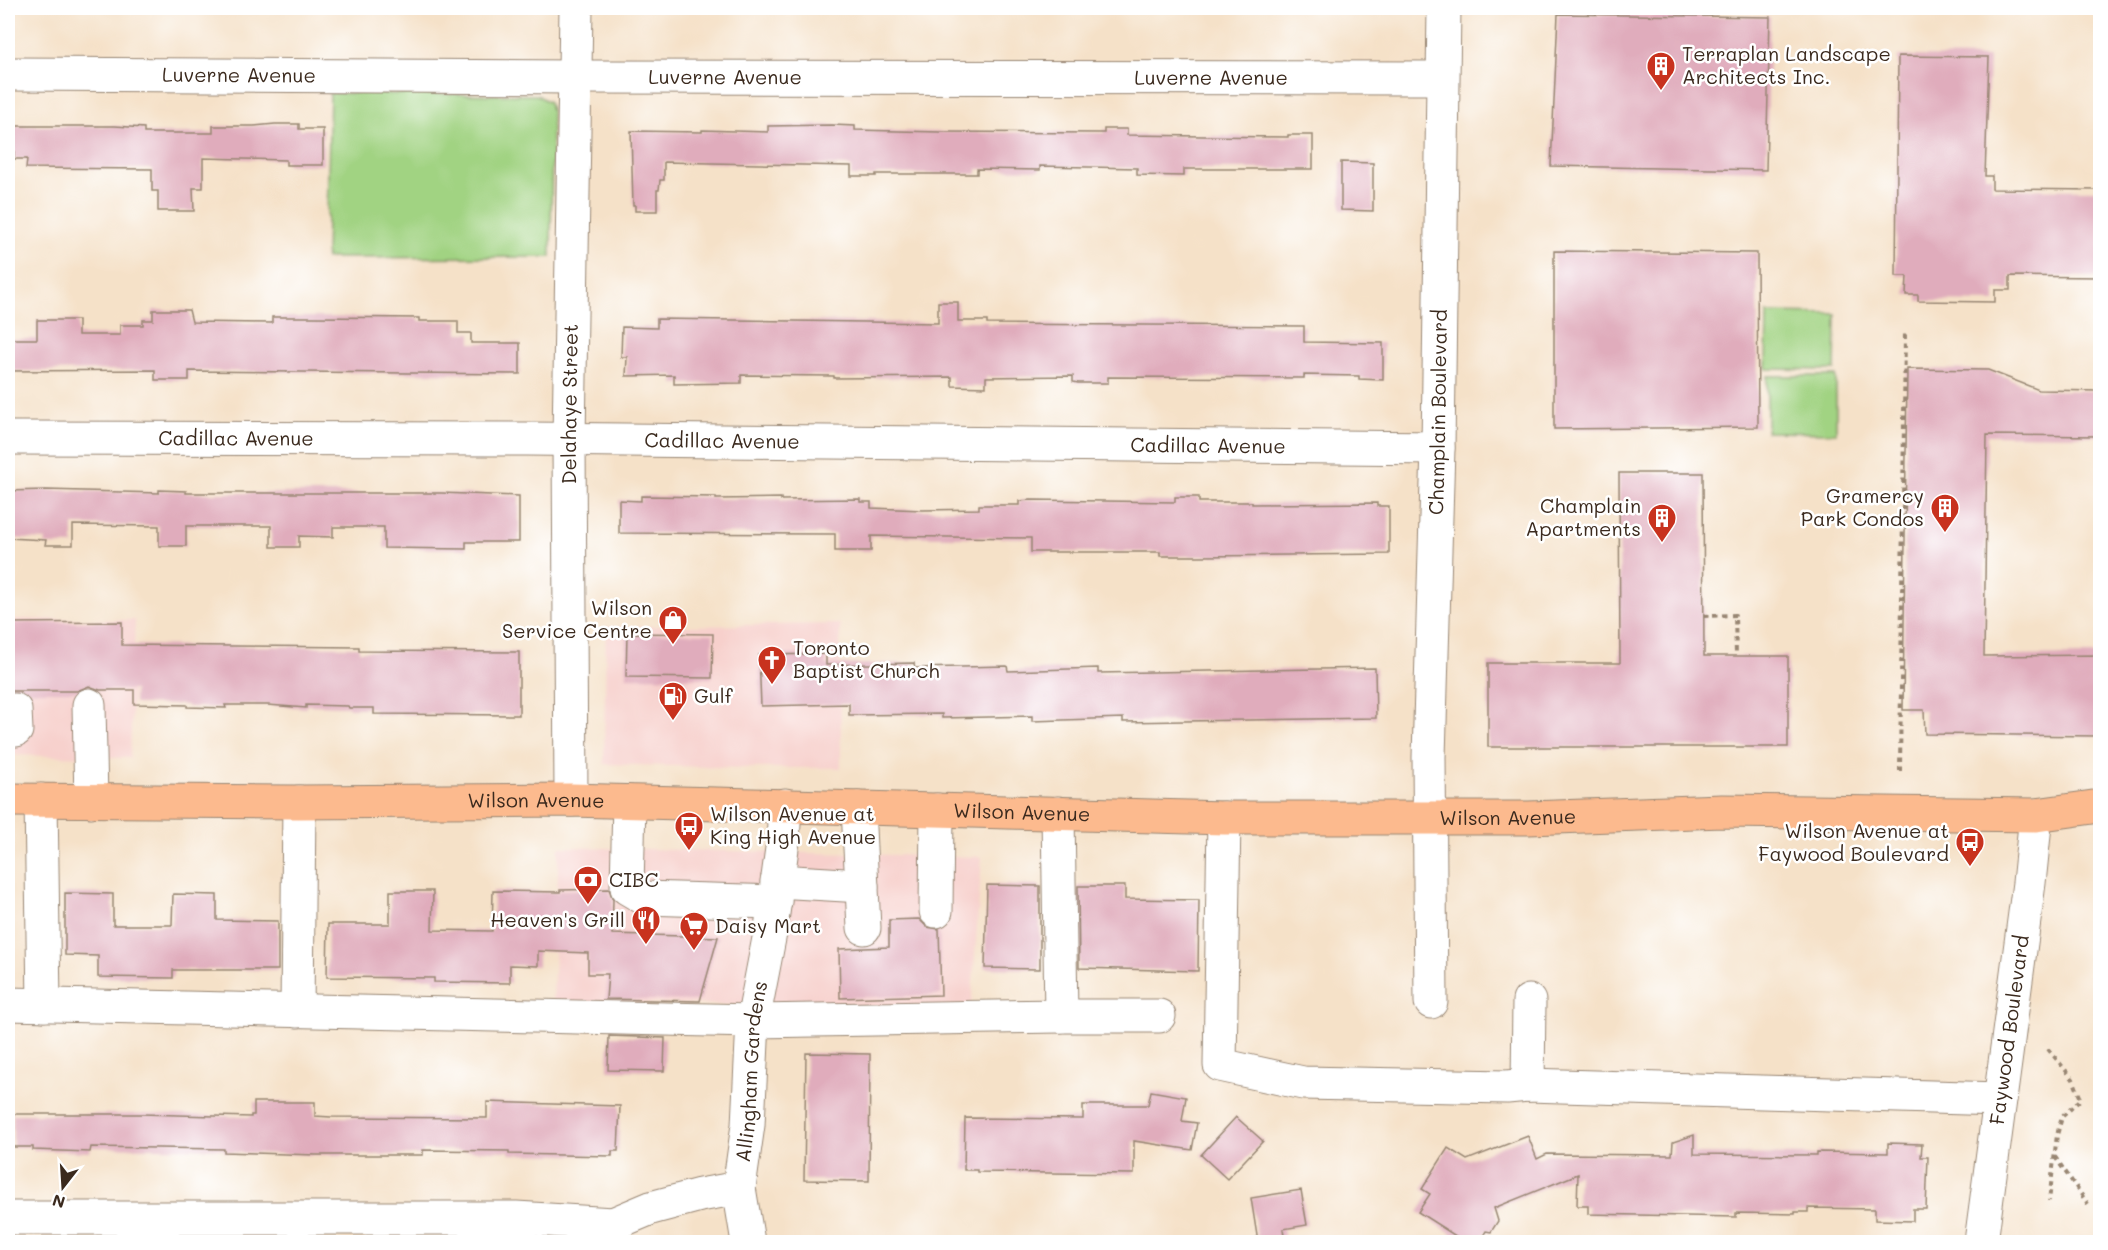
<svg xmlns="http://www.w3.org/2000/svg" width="2108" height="1250" font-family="Mali,sans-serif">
	<rect width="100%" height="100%" fill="#fff"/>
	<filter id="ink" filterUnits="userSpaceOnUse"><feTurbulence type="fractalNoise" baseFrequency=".0167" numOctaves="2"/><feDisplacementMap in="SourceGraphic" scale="12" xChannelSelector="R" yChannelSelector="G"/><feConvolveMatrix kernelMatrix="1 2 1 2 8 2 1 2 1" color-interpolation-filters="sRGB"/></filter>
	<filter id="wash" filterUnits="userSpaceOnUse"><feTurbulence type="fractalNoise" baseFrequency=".008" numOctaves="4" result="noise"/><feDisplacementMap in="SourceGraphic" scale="24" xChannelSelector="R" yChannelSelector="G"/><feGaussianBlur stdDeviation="1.35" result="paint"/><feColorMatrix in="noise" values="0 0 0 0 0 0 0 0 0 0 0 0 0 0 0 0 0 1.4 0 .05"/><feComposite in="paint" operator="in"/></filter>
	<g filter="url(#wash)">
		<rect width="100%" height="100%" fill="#f5e1c8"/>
		<g fill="#f7d0cc">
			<polygon points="8,619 135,620 130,758 8,755"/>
			<polygon points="840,624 841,768 743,768 604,764 606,627"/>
			<polygon points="559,847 982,857 971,1009 553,1002"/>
		</g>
		<g fill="#a1d382" stroke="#6e7e50" stroke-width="1.5">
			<polygon points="330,93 537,95 549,102 552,114 551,257 326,258"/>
			<polygon points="1767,313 1836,314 1835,370 1766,369"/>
			<polygon points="1767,376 1836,376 1836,433 1767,432"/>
		</g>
		<g id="blocks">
			<g fill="#e0acbc">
				<polygon points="1558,14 1770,17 1766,170 1551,166"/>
				<polygon points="1898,56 1989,57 1985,176 1992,176 1992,189 2100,190 2100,277 2010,276 2010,290 1995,290 1995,302 1918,301 1918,295 1906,295 1907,276 1896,276"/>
				<polygon points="275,124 299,124 299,129 323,129 323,165 286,165 286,160 203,158 203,188 193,188 194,211 158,211 158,191 152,191 152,169 26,168 27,159 14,159 14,126 115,126 144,128 144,133 213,133 213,126 254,126"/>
				<polygon points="832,125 855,126 855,130 940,132 1104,133 1104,129 1127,129 1127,135 1288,137 1288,135 1313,135 1313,169 1184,169 1184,176 1137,175 1137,168 1040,166 1040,170 977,169 977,174 876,174 876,176 851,176 851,166 664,162 664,180 660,180 659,190 657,190 657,211 635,211 635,205 633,205 631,131 702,132 702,130 768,132 768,126"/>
				<polygon points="1341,162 1373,163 1373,211 1341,210"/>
				<polygon points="1554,251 1757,253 1758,427 1554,429"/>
				<polygon points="938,302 958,302 958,321 987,321 987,324 1304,326 1304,342 1383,343 1383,380 1359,379 1359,376 1304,375 1304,378 1108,377 1108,383 1078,383 1073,382 1073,376 986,377 986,387 952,386 952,377 834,378 834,376 741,375 741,383 674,384 674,375 626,376 627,357 621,357 622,327 657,328 657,319 938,323"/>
				<polygon points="153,310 189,310 192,322 272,323 272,317 314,317 419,318 419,321 458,321 458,333 471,333 471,343 520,343 520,374 189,371 189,380 155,380 155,370 8,371 8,339 37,339 37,320 78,320 78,335 120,335 120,325 143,325 143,320 153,320"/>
				<polygon points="1907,369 1988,370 2039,390 2100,391 2100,436 1987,435 1984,656 2100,655 2100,736 1925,734 1924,710 1903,710"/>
				<polygon points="1619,473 1703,473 1704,656 1788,656 1788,747 1488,747 1488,663 1620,663"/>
				<polygon points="46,490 159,493 159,490 186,491 186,493 441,493 519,496 519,542 466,542 466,549 384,548 384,527 333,527 333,537 299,536 299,547 271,547 271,526 186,526 186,546 159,546 159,526 73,525 73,545 45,545 46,540 8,538 8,491"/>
				<polygon points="641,496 716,497 716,499 781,498 781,500 860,499 860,502 871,502 871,508 923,510 979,509 979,505 1019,505 1019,501 1031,500 1175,502 1175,497 1199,497 1199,502 1252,502 1252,504 1377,503 1377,506 1389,506 1389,554 1199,556 1160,556 1160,552 1031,552 1031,538 871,536 871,551 835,551 835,534 619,533 619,500 641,501"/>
				<polygon points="122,622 122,645 359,647 359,651 519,652 519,715 374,714 374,708 349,708 348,706 306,705 306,708 268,705 225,705 226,708 187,707 187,705 134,704 134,690 100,690 89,686 77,691 8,691 8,623"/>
				<polygon points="627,633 713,634 712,678 626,677"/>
				<polygon points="826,654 826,665 914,663 915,668 1007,666 1008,671 1098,668 1098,673 1375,668 1376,718 1123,722 1123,718 1032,721 1032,716 942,718 942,714 849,715 849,704 761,706 759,655"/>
				<polygon points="987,885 1040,886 1040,969 985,968"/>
				<polygon points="1078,886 1125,886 1125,899 1199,900 1198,971 1079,968"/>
				<polygon points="609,889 613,900 612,934 718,937 700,1001 606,999 608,974 588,974 588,953 538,951 538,966 510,965 510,983 434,982 434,978 327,977 328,924 390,924 390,891 433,891 432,930 492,931 493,891 560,892 560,890"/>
				<polygon points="65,893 113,894 113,925 172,925 173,894 217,895 217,920 278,921 278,970 173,970 173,978 98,977 98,956 65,955"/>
				<polygon points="919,919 927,927 939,929 941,995 840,998 839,949 889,947 889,920"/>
				<polygon points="609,1036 665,1038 664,1071 608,1070"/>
				<polygon points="806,1053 870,1054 869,1181 804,1180"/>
				<polygon points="1151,1091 1186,1097 1182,1121 1197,1123 1192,1150 1134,1141 1134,1174 977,1172 977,1170 964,1170 965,1118 1083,1119 1083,1105 1148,1105"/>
				<polygon points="254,1102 315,1102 315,1116 331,1117 487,1118 487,1102 620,1106 618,1151 612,1151 612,1156 509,1154 509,1151 423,1150 423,1155 316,1155 224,1152 224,1149 91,1147 90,1152 33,1150 33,1147 13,1147 13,1114 141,1114 251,1117 251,1115 254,1115"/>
				<polygon points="1236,1117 1263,1141 1227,1179 1201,1155"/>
				<polygon points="1694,1135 1694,1154 1817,1155 1817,1152 1888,1153 1888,1143 1922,1144 1921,1157 1928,1157 1926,1209 1913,1209 1913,1221 1875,1220 1875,1209 1808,1208 1808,1212 1795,1212 1795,1214 1736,1213 1736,1217 1588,1214 1588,1206 1577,1206 1578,1174 1494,1208 1498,1221 1491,1232 1486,1231 1479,1242 1465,1242 1418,1212 1430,1194 1422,1189 1448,1148 1467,1160 1528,1136 1537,1159 1547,1154 1672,1155 1673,1142"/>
				<polygon points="1301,1190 1307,1225 1283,1229 1285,1242 1258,1242 1251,1198"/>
			</g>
		</g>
	</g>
	<g filter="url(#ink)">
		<use href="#blocks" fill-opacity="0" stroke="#988673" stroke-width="1.5"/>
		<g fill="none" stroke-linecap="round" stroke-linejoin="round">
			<g stroke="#988673" stroke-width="35">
				<g id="minor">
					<path id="s1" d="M8,74L574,77L1442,78"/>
					<path id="s2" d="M8,438L528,439L1438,448"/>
					<polyline points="89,705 91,801"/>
					<polyline points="8,710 15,710 16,730"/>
					<polyline points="41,800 44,1005"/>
					<path id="s3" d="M571,800L569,439L576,8"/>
					<polyline points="629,802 627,888 644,898 775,902"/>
					<polyline points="858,808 864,928"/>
					<polyline points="1058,813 1061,1016"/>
					<polyline points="1224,818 1220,1065 1303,1083 1507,1087 1528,1085 2000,1099"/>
					<polyline points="777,881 862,886"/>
					<polyline points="936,911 937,810"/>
					<path id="s4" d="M1431,1002L1429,757L1438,448L1444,8"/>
					<polyline points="8,1004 753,1021 1061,1016 1159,1016"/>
					<polyline points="297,1011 299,802"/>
					<polyline points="1528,1085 1529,1001"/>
					<polyline points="8,1218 516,1218 613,1224"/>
					<polyline points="605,1242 613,1224 651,1208 700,1195 739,1188"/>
					<path id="s5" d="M748,1242L739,1188L748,1125L753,1021L771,928L783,841L785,805"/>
					<path id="s6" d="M1981,1242L2029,883L2036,815"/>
				</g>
			</g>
			<g stroke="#988673" stroke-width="35">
				<g id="major">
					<path id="s7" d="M8,800L299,802L571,800L1224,818H1529L1722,811L2036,815L2100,806"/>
				</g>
			</g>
			<g stroke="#988673" stroke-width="4" stroke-dasharray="4.5 4.5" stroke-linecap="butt">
				<polyline points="1704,616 1735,615 1736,656"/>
				<polyline points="1900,771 1905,331"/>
				<polyline points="2048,1049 2073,1079 2081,1099 2062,1117 2057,1135 2049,1201"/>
				<polyline points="2055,1157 2088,1204"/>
			</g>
			<use href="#minor" stroke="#fff" stroke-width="33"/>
			<use href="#major" stroke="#fcba8e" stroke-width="33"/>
		</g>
	</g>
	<defs>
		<g id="building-pin" transform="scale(1.5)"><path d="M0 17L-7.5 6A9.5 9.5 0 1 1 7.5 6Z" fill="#c8321e" stroke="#fff"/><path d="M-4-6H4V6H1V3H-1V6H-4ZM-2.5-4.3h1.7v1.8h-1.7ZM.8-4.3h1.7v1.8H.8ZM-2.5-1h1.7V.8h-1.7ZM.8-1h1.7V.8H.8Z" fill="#fff"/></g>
		<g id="shop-pin" transform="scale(1.5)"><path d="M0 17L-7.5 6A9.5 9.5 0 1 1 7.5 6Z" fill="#c8321e" stroke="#fff"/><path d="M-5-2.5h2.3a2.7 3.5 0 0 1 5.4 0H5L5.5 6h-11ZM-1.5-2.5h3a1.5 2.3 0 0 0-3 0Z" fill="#fff"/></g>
		<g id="church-pin" transform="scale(1.5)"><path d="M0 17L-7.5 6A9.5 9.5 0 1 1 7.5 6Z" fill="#c8321e" stroke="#fff"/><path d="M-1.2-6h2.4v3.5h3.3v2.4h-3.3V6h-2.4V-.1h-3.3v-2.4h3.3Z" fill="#fff"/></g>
		<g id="fuel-pin" transform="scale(1.5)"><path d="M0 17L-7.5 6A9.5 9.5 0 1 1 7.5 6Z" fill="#c8321e" stroke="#fff"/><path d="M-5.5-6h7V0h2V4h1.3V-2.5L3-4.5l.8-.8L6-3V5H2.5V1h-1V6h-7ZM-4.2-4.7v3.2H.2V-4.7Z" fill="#fff"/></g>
		<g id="bus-pin" transform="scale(1.5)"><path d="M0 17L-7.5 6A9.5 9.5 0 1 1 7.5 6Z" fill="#c8321e" stroke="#fff"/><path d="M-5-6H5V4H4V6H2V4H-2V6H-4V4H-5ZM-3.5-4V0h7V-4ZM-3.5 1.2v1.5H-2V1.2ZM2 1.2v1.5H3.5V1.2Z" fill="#fff"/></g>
		<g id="bank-pin" transform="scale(1.5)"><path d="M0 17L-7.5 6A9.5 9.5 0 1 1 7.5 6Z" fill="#c8321e" stroke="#fff"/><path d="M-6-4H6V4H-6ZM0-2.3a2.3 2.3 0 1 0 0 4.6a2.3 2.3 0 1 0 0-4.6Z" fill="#fff"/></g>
		<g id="restaurant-pin" transform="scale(1.5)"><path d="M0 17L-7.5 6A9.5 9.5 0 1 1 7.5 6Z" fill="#c8321e" stroke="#fff"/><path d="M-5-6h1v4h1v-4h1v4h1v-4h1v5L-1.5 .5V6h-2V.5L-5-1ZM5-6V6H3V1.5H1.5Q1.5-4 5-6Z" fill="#fff"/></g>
		<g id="supermarket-pin" transform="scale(1.5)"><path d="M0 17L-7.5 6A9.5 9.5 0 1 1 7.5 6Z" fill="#c8321e" stroke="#fff"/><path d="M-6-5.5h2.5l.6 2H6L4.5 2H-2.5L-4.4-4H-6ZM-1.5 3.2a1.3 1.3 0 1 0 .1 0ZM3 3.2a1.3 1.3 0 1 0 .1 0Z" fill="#fff"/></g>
	</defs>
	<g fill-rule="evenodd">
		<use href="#building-pin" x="1661" y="66"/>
		<use href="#building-pin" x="1945" y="508"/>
		<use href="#building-pin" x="1662" y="518"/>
		<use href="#shop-pin" x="673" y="620"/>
		<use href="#church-pin" x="772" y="660"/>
		<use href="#fuel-pin" x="673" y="696"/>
		<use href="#bus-pin" x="689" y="826"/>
		<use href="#bus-pin" x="1970" y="842"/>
		<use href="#bank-pin" x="588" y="880"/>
		<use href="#restaurant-pin" x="646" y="920"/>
		<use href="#supermarket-pin" x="694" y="926"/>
	</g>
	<g text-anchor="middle" stroke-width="5" stroke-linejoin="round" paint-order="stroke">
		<g font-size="20" fill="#3b2a1e" stroke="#fff" text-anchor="start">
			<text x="1682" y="61">Terraplan Landscape<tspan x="1682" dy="23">Architects Inc.</tspan></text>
			<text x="1924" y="503" text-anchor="end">Gramercy<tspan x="1924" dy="23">Park Condos</tspan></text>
			<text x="1641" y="513" text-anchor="end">Champlain<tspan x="1641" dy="23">Apartments</tspan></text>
			<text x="652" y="615" text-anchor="end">Wilson<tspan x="652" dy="23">Service Centre</tspan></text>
			<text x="793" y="655">Toronto<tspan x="793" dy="23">Baptist Church</tspan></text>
			<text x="694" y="703">Gulf</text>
			<text x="710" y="821">Wilson Avenue at<tspan x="710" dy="23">King High Avenue</tspan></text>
			<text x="1949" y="838" text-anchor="end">Wilson Avenue at<tspan x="1949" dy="23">Faywood Boulevard</tspan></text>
			<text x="609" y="887">CIBC</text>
			<text x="625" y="927" text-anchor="end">Heaven's Grill</text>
			<text x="715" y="933">Daisy Mart</text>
		</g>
		<g font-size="20" fill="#3b2a1e" stroke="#fff">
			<text dy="7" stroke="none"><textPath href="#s1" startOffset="231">Luverne Avenue</textPath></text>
			<text dy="7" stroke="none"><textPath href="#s1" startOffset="717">Luverne Avenue</textPath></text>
			<text dy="7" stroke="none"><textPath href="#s1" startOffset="1203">Luverne Avenue</textPath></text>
			<text dy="7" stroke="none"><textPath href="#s3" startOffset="396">Delahaye Street</textPath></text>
			<text dy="7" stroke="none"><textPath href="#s4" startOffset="590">Champlain Boulevard</textPath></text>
			<text dy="7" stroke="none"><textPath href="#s2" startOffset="228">Cadillac Avenue</textPath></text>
			<text dy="7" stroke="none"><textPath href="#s2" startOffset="714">Cadillac Avenue</textPath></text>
			<text dy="7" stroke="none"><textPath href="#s2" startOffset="1200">Cadillac Avenue</textPath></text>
			<text dy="7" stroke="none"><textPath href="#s7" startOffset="528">Wilson Avenue</textPath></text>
			<text dy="7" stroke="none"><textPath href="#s7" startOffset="1014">Wilson Avenue</textPath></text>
			<text dy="7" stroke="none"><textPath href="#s7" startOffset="1500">Wilson Avenue</textPath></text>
			<text dy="7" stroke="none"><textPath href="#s6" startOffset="214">Faywood Boulevard</textPath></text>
			<text dy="7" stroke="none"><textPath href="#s5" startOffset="172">Allingham Gardens</textPath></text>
		</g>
	</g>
	<rect width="2108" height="1250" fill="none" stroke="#fff" stroke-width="30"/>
	<g transform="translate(63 1187) rotate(197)" stroke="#ffffff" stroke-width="4.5" paint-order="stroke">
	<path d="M0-4.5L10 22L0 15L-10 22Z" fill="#3b2a1e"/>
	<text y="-9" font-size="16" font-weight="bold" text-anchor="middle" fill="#3b2a1e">N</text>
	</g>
</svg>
